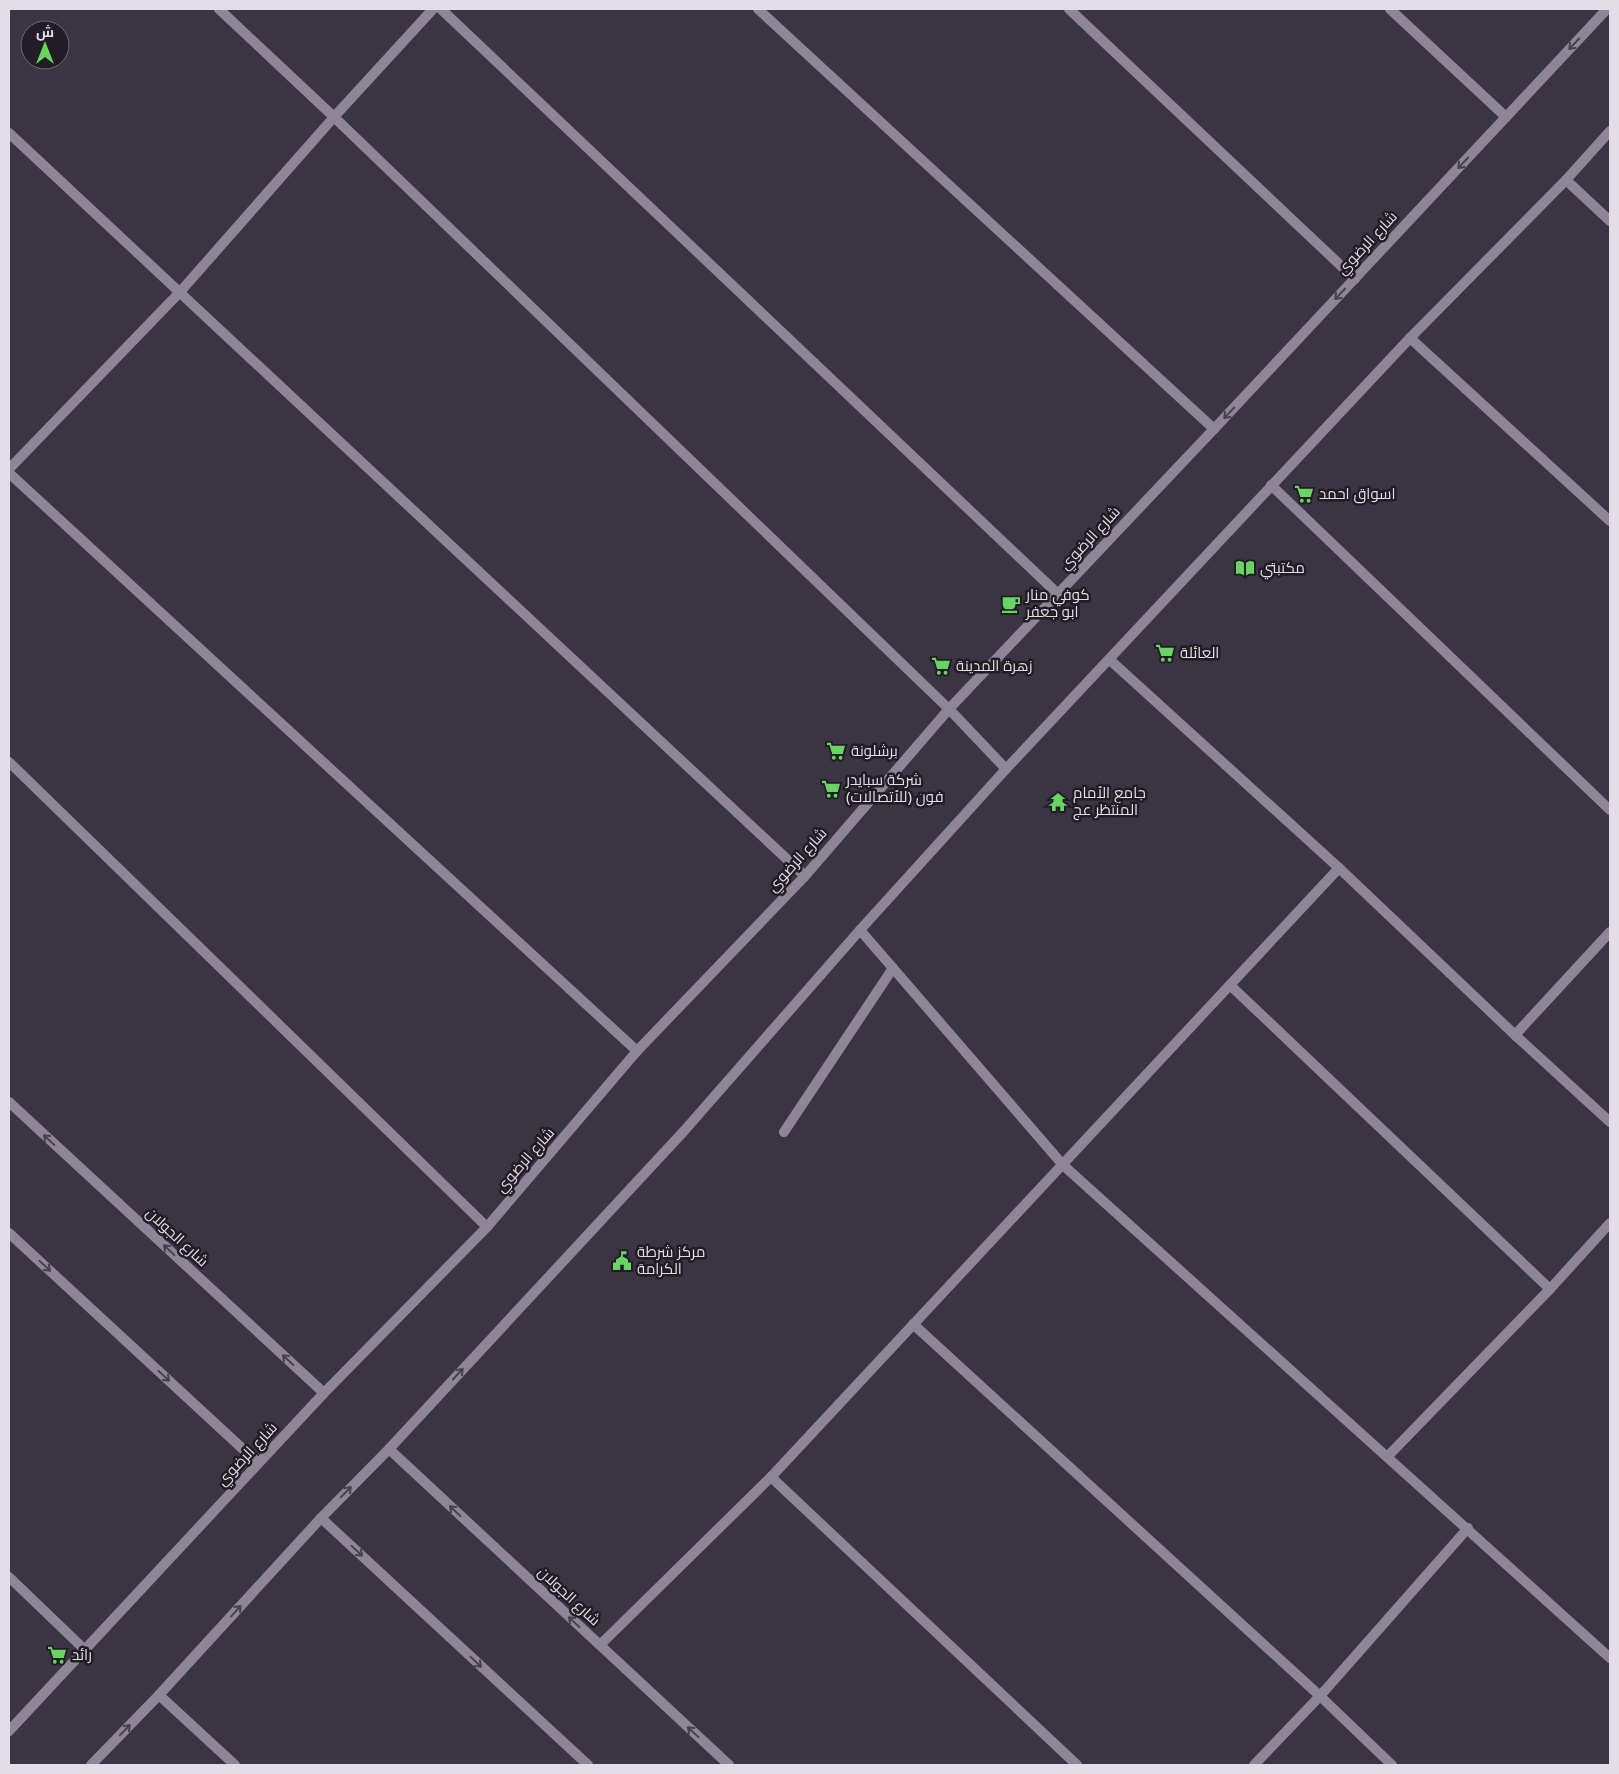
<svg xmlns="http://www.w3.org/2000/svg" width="1619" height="1774" font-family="'Noto Sans',Cairo,sans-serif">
	<rect width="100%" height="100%" fill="#3b3443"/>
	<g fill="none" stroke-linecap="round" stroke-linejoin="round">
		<g stroke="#8e8697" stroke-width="10">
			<polyline points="860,930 1063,1165"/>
			<polyline points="784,1132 893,968"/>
		</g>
		<g stroke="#8e8697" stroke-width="10">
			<polyline points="219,9 334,117 949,709 1006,769"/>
			<polyline points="441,9 1058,594"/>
			<polyline points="758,9 1214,429"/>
			<polyline points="1069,9 1355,279"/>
			<polyline points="1390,9 1506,117"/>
			<polyline points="9,133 805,876"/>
			<polyline points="1566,180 1610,221"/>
			<polyline points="1410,338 1610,521"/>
			<polyline points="9,469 180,292 334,117 433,9"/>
			<polyline points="9,473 637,1051"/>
			<polyline points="1271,485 1610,810"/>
			<polyline points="1110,660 1339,868 1515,1035 1610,1122"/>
			<polyline points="9,762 487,1227"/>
			<polyline points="1230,985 1550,1289"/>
			<polyline points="1515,1035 1610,932"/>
			<polyline points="1063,1165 1610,1658"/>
			<polyline points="913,1324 1320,1696 1392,1765"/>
			<polyline points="1388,1456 1550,1289 1610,1223"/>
			<polyline points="771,1477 1077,1765"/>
			<polyline points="9,1577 85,1650"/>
			<polyline points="600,1645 771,1477 1339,868"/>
			<polyline points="159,1695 235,1765"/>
			<polyline points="1254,1765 1320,1696 1468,1528"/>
		</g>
		<g stroke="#8e8697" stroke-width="10">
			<polyline points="9,1102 324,1393"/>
			<polyline points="9,1233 258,1463"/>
			<polyline points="389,1449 729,1765"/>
			<polyline points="321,1518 588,1765"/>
			<polyline points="9,1731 324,1393 487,1227 637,1051 805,876 949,709 1214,429 1607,9"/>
			<polyline points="91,1765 159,1695 321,1518 389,1449 684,1131 860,930 1006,769 1410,338 1566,180 1610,131"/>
		</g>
	</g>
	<defs><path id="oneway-shaft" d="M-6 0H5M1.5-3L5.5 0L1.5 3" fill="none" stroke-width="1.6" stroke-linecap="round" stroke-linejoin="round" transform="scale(1.25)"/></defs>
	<g stroke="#46424c">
		<use href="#oneway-shaft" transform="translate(1574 44) rotate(133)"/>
		<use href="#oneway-shaft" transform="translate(1463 163) rotate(133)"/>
		<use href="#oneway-shaft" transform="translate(1340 294) rotate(133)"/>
		<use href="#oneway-shaft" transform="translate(1229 413) rotate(133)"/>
		<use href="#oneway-shaft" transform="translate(49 1140) rotate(-137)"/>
		<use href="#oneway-shaft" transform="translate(169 1250) rotate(-137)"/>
		<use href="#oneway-shaft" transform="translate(45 1266) rotate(43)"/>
		<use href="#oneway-shaft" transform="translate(288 1360) rotate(-137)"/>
		<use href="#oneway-shaft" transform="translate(458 1374) rotate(-47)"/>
		<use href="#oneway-shaft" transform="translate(164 1376) rotate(43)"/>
		<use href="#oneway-shaft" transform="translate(346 1492) rotate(-46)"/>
		<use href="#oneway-shaft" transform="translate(455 1511) rotate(-137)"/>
		<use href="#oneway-shaft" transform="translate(357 1551) rotate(43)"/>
		<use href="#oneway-shaft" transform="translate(236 1611) rotate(-48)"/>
		<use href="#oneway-shaft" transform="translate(574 1622) rotate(-137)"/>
		<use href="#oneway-shaft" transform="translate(476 1662) rotate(43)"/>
		<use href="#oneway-shaft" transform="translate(125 1730) rotate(-46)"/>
		<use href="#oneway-shaft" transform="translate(693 1732) rotate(-137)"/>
	</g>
	<defs>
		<g id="supermarket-bare" transform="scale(1.5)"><path d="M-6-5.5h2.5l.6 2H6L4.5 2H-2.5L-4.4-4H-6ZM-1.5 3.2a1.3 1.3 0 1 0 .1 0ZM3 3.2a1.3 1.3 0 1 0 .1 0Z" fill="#69d464" stroke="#201d24" stroke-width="2.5" paint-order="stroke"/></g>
		<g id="library-bare" transform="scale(1.5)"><path d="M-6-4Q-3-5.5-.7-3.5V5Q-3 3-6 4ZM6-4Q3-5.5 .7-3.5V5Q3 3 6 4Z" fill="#69d464" stroke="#201d24" stroke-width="2.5" paint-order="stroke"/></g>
		<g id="cafe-bare" transform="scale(1.5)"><path d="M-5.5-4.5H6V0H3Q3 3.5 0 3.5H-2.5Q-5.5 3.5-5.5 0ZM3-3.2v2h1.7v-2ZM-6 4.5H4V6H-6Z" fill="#69d464" stroke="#201d24" stroke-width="2.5" paint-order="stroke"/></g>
		<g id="temple-bare" transform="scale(1.5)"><path d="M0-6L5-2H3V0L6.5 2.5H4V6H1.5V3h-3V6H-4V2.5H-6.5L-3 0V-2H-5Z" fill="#69d464" stroke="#201d24" stroke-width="2.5" paint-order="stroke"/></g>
		<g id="civic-bare" transform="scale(1.5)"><path d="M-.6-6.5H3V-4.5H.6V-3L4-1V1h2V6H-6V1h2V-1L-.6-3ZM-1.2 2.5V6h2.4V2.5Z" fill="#69d464" stroke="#201d24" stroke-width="2.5" paint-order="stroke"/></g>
	</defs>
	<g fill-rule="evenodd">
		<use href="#supermarket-bare" x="1304" y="494"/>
		<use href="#library-bare" x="1245" y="568"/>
		<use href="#cafe-bare" x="1011" y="604"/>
		<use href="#supermarket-bare" x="1165" y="653"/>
		<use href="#supermarket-bare" x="941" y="666"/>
		<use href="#supermarket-bare" x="836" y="751"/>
		<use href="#supermarket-bare" x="831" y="789"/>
		<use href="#temple-bare" x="1058" y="802"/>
		<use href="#civic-bare" x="622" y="1261"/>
		<use href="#supermarket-bare" x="57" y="1655"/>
	</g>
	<g text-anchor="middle" stroke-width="5" stroke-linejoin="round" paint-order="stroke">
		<g font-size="15" fill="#e2dde7" stroke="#201d24">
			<text transform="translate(1367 243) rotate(-47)" y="5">شارع الرضوي</text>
			<text transform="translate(1090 538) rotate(-47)" y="5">شارع الرضوي</text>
			<text transform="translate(797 860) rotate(-48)" y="5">شارع الرضوي</text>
			<text transform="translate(525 1160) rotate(-49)" y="5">شارع الرضوي</text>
			<text transform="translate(177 1237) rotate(43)" y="5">شارع الجولان</text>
			<text transform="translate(247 1454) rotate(-47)" y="5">شارع الرضوي</text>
			<text transform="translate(569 1596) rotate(43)" y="5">شارع الجولان</text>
		</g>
		<g font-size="15" fill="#e2dde7" stroke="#201d24" text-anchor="start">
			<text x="1319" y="499">اسواق احمد</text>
			<text x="1260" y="573">مكتبتي</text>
			<text x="1026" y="600">كوفي منار<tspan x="1026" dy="17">ابو جعفر</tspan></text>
			<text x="1180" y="658">العائلة</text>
			<text x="956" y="671">زهرة المدينة</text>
			<text x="851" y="756">برشلونة</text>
			<text x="846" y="785">شركة سبايدر<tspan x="846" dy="17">فون (للأتصالات)</tspan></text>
			<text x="1073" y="798">جامع الأمام<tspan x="1073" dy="17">المنتظر عج</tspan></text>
			<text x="637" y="1257">مركز شرطة<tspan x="637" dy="17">الكرامة</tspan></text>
			<text x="72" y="1660">رائد</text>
		</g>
	</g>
	<rect width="1619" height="1774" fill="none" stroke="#e2dde7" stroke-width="20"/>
	<g transform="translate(45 45)"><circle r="24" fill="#201d24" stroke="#6e6a72"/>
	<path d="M0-4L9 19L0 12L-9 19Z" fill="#69d464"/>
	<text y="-8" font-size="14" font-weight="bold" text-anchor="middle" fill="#e2dde7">ش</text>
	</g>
</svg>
